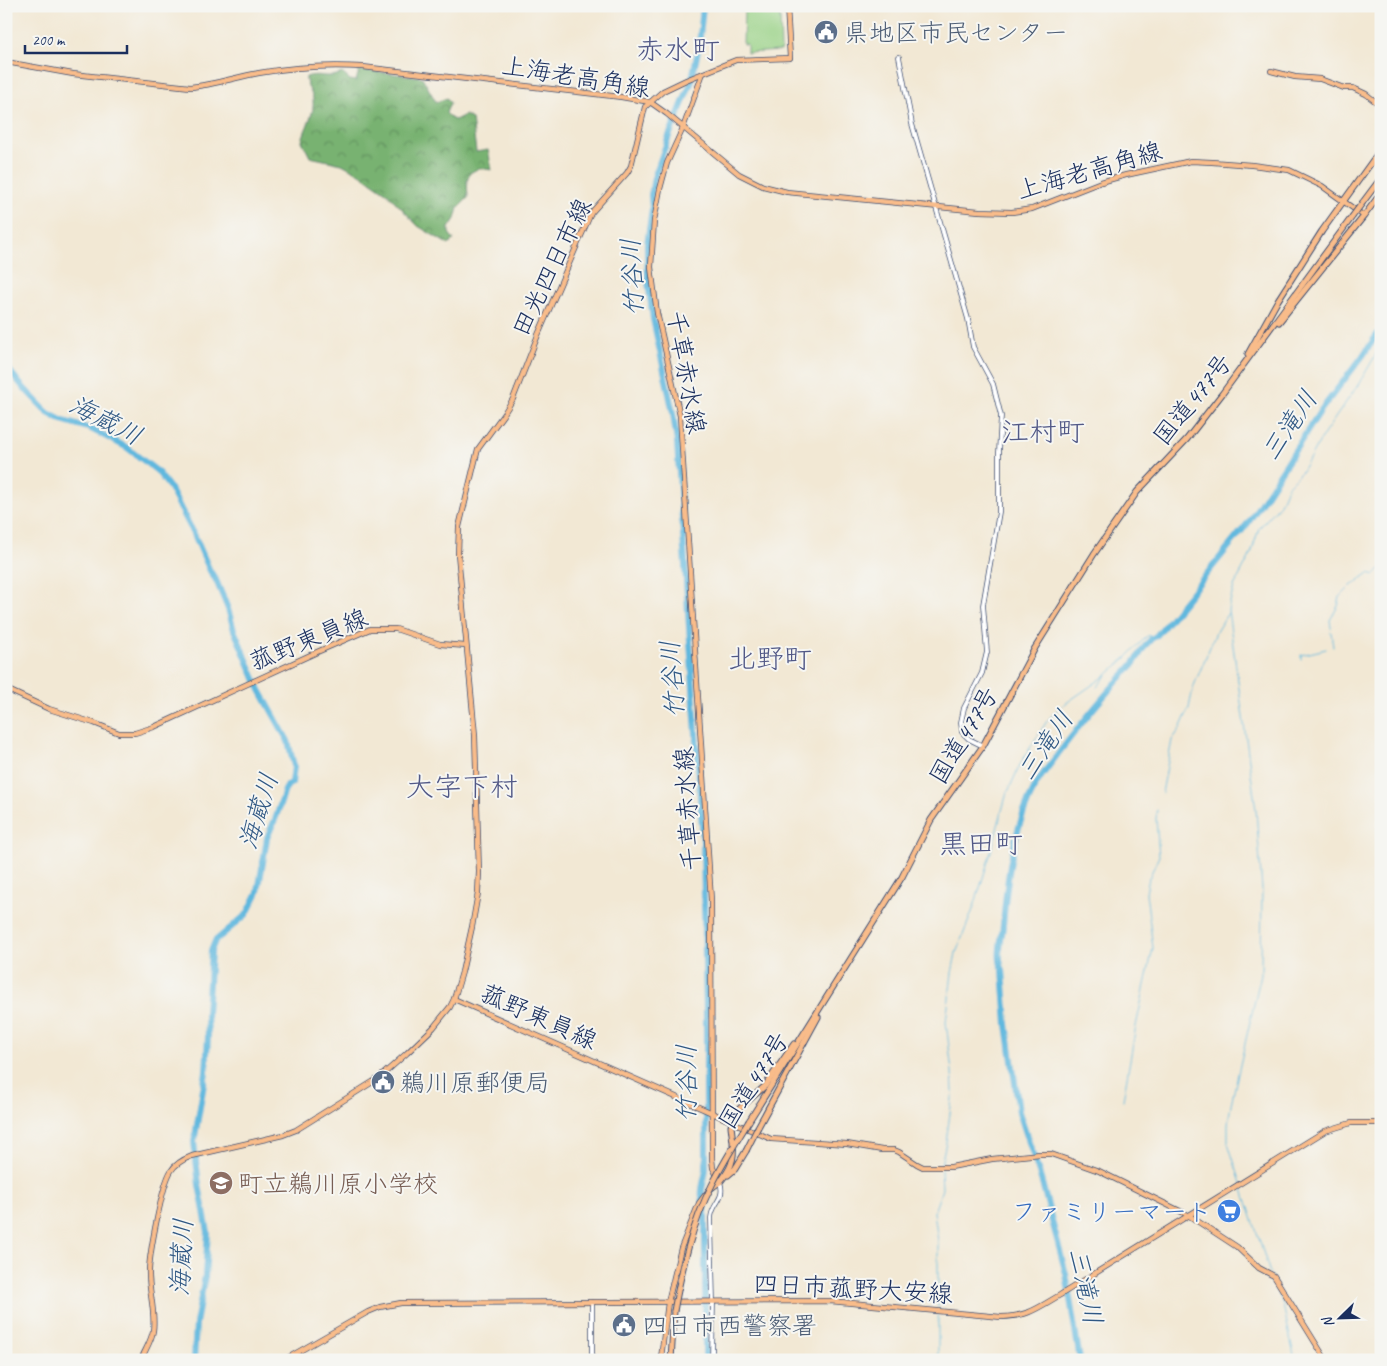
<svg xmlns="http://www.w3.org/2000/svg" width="1387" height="1366" font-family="Caveat,'Klee One',sans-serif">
	<defs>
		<pattern id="forest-crowns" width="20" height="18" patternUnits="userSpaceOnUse" patternTransform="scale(1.25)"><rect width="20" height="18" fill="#78b271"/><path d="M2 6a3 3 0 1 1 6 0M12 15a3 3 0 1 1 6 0" fill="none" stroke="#629160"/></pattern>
	</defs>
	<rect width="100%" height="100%" fill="#f6f6f2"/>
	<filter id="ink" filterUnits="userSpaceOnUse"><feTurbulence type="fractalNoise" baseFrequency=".02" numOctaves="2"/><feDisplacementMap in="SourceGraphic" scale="10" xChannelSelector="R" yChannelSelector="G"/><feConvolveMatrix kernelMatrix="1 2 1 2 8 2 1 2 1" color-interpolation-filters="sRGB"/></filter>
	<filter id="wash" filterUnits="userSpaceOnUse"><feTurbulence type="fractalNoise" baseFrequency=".0096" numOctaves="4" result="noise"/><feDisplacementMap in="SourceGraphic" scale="20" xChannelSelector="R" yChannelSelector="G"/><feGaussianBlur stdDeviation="1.12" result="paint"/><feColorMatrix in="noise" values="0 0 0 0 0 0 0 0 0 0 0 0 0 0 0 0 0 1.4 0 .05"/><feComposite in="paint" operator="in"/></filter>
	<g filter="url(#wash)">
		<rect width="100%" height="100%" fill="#f2e8d4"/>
		<path fill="url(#forest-crowns)" stroke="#4a7068" d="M359,70L422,77L436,102L447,98L450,103L446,113L452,119L455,120L465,115L472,119L476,152L488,150L492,170L479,168L470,173L467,181L468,198L458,208L455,219L449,228V233L454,240L449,245L418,226L386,192L360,174L342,164L310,157L302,141C305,127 315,115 313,99C312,91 305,86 306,77C318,72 328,80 342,73L350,80L356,81Z"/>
		<polygon fill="#96d083" stroke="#588070" points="744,10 780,14 781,51 747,53 747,44 743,44"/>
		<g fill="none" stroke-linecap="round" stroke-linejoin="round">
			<g stroke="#61b8de" stroke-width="1">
				<polyline points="1331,628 1330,620 1338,606 1340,597 1351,586 1369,573 1375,575 1381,569"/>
				<polyline points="1331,632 1333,647"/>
				<polyline points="1301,659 1301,655 1326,649"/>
				<polyline points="1097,687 1108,674"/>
				<polyline points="1162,793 1172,740 1180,729 1189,708 1193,688 1217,630 1228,613"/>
				<polyline points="1123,1100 1136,1026 1153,948 1146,893 1149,878 1159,856 1156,819 1157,810"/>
				<polyline points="941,1165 946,1142 953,1092 952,1072 946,1022 952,973 956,953 974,907 990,855 1006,796 1020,765 1033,743 1047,721 1059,708 1108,674 1127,657 1147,636 1157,635"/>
				<polyline points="1270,1273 1228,1143 1228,1124 1231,1104 1261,974 1262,889 1256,810 1228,610 1234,586 1251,554 1259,528 1279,506 1288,485 1302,471 1324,434 1358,385 1381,346"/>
				<polyline points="1272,1276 1283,1305 1295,1360"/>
				<polyline points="938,1307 938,1241 934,1212 942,1189 941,1169"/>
				<polyline points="938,1360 938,1315"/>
			</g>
			<g stroke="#61b8de" stroke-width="6">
				<path d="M703,6L699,46L691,83L669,136L654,178L651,195L652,209L647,245L648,281L653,319L673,413L677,442L703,841L706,1009V1169C704,1185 698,1192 705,1208V1360"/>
				<polyline points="6,366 22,386 48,413 61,420 91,429 126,447 157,471 170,488 194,534 210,571 216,580 228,609 234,630 260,690 288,741 294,766 292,783 288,785 285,790 276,817 267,838 258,892 247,914 215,941 211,951 207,1013 208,1037 206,1072 194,1142 199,1185 208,1232 205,1276 196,1323 194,1360"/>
				<path d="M1080,1360L1066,1274L1041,1179L1019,1112L1007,1024L1003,970C996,957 1002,939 1003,925C1007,878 1013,827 1036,785C1042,774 1051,764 1058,754C1080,725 1103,695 1129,669C1140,658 1143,643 1157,635L1248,523L1321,410L1362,357L1381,329"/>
			</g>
		</g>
	</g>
	<g filter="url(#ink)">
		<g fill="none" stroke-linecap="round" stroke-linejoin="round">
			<g stroke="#3b4b70" stroke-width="5.5">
				<g id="minor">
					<polyline points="899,57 912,124 968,319 973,347 993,384 1001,416 999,452 999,512 983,605 987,652 982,673 964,708 961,722 962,732 969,739 983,746"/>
					<polyline points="592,1302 592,1360"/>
					<path d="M712,1360L713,1302L711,1218C712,1203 726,1199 720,1182"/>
				</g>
			</g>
			<g stroke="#3b4b70" stroke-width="6">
				<g id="major">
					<path d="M6,62L73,74L190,87C214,85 236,77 259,73C292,67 329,65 363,67L621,97L650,102L667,114L739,174L763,186L787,192L979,211L1012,212L1032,209L1101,182L1126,175L1191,161L1212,162L1252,165L1289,170L1322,186L1364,216"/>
					<polyline points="1271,71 1295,77 1320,79 1344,88 1353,88 1366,94 1381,106"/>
					<polyline points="6,689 49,709 94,723 119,733 135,733 154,727 317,652 370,629 396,629 440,644 466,646"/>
					<polyline points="454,999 771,1139 847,1144 882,1150 894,1150 899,1152 917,1164 923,1167 951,1167 992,1159 1040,1154 1051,1154 1099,1171 1188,1215 1237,1247 1259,1268 1274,1276 1326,1360"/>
					<polyline points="661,1358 668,1302 681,1248 699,1203 708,1191 720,1182 713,1168 712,1158 711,900 680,416 657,313 651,267 654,221 660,189 667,163 683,128 703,73"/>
					<path d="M141,1360C145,1350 151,1342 153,1331C156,1311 148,1290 149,1270C150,1251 162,1185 171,1171C176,1163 184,1159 192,1156L283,1135L296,1130L379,1078L407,1053L433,1028L450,1007L454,999L462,972L472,927L478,893L479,872L475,735L458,554L459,527L478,449L503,415L513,399L538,335L591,213L627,173L631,166L645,107L663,91L686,80L736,60L790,58L787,6"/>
					<path d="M284,1360L368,1312L380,1307L401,1303L830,1301L1001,1317C1029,1316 1036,1309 1060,1295L1325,1131L1351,1123H1381"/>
				</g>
			</g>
			<g stroke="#3b4b70" stroke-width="7">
				<g id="highway">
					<polyline points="1363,202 1381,178"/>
					<polyline points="1279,322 1364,216 1381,193"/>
					<polyline points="1248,354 1278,300 1322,231 1381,149"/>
					<polyline points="735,1115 739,1109 765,1086 794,1044"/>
					<polyline points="749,1121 902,877 931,820 983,746 1035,648 1094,554 1137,492 1187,439 1222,394 1352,217"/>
					<polyline points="758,1127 818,1017"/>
					<polyline points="728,1175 735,1169 746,1151"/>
					<path d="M720,1182C730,1170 735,1160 733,1144"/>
					<polyline points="661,1356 661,1360"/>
					<polyline points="671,1360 674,1311"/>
				</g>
			</g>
			<use href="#minor" stroke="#fff" stroke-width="4"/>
			<use href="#major" stroke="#f9bc8a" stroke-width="4.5"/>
			<use href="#highway" stroke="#f9bc8a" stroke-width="5"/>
			<g stroke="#3b4b70" stroke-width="7" stroke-linecap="butt">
				<g id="highway-bridge">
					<polyline points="1352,217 1363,202"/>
					<polyline points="733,1142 731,1126 735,1115"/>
					<polyline points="746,1151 758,1127"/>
					<path d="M674,1311C682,1268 692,1224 712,1185C723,1163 736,1142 749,1121"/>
				</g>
			</g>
			<use href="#highway-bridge" stroke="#f9bc8a" stroke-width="5"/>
		</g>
	</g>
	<defs>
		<g id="civic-disc" transform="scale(1.25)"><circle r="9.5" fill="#5c6f8a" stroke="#f6f6f2"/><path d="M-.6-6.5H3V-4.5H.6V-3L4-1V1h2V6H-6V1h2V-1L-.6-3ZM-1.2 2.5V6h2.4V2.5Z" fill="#fff"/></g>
		<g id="school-disc" transform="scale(1.25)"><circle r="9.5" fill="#8d6e63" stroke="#f6f6f2"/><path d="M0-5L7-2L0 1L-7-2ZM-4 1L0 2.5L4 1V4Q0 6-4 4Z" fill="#fff"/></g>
		<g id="supermarket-disc" transform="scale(1.25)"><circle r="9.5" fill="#3f7fe0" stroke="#f6f6f2"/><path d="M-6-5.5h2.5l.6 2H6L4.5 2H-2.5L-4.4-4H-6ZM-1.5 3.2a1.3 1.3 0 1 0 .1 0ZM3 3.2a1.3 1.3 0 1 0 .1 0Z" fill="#fff"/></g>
	</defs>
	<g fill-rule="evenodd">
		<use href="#civic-disc" x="826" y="32"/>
		<use href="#civic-disc" x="383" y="1082"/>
		<use href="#school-disc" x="221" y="1183"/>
		<use href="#supermarket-disc" x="1229" y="1211"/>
		<use href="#civic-disc" x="624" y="1325"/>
	</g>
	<g text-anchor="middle" stroke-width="4" stroke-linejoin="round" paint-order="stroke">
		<g font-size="25" fill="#4e5e75" stroke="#f6f6f2" text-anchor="start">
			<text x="844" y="41">県地区市民センター</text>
			<text x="400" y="1091">鵜川原郵便局</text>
			<text x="642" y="1334">四日市西警察署</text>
		</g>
		<g font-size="25" fill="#1b2f5e" stroke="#f6f6f2">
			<text transform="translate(576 76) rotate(9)" y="9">上海老高角線</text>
			<text transform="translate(1089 170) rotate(-16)" y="9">上海老高角線</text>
			<text transform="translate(551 267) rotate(-64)" y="9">田光四日市線</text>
			<text transform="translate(687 372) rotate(80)" y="9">千草赤水線</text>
			<text transform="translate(1192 399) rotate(-51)" y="9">国道477号</text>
			<text transform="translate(308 639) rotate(-22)" y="9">菰野東員線</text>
			<text transform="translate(963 735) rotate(-59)" y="9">国道477号</text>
			<text transform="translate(687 809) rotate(-94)" y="9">千草赤水線</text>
			<text transform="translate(539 1016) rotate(24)" y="9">菰野東員線</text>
			<text transform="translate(753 1080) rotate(-58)" y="9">国道477号</text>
			<text transform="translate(853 1288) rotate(3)" y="9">四日市菰野大安線</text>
		</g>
		<g font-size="25" fill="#785e54" stroke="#f6f6f2" text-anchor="start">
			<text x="238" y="1192">町立鵜川原小学校</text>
		</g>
		<g font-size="25" fill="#366cbe" stroke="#f6f6f2" text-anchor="end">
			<text x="1212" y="1220">ファミリーマート</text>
		</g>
		<g font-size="26" font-style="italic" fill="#305884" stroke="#f6f6f2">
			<text transform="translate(632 277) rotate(-93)" y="9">竹谷川</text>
			<text transform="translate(106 420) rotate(27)" y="9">海蔵川</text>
			<text transform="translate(1289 425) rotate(-56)" y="9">三滝川</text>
			<text transform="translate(672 679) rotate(-94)" y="9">竹谷川</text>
			<text transform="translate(1045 745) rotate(-56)" y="9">三滝川</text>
			<text transform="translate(258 811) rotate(-73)" y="9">海蔵川</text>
			<text transform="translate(686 1083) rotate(-90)" y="9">竹谷川</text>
			<text transform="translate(181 1257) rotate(-87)" y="9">海蔵川</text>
			<text transform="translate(1086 1286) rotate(78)" y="9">三滝川</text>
		</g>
		<g font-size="28" fill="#525987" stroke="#f6f6f2">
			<text x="678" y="59">赤水町</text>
			<text x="1043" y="441">江村町</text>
			<text x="770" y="668">北野町</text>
			<text x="462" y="796">大字下村</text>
			<text x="981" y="853">黒田町</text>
		</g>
	</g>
	<rect width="1387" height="1366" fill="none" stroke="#f6f6f2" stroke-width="25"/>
	<g transform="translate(1340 1318) rotate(247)" stroke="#f6f6f2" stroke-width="4" paint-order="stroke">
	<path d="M0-4L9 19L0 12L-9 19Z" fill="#1b2f5e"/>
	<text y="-8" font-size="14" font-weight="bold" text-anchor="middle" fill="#1b2f5e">N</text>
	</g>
	<path d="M25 45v8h102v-8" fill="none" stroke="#1b2f5e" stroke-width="2.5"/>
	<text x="32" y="45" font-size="15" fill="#1b2f5e" stroke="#f6f6f2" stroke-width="4" paint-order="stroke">200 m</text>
</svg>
